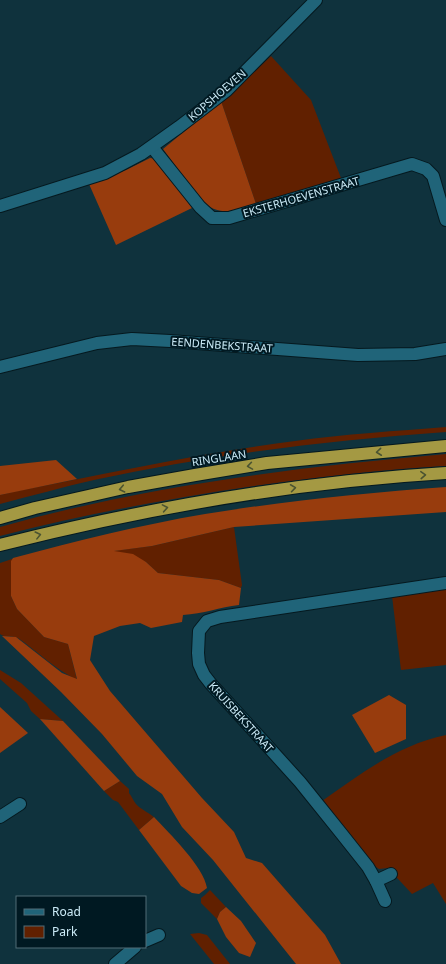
<svg xmlns="http://www.w3.org/2000/svg" width="446" height="964" font-family="'Noto Sans',sans-serif">
	<rect width="100%" height="100%" fill="#0f323d"/>
	<g fill="#612000">
		<polygon points="271,56 311,100 341,178 256,204 221,101 233,92"/>
		<path d="M446,427V432C328,440 210,455 94,480C63,487 31,496 0,504V495L17,491C110,473 202,453 295,441C345,434 396,431 446,427Z"/>
		<path d="M446,454V466C391,469 337,475 283,482C188,495 93,512 0,536V527C145,486 296,467 446,454Z"/>
		<polygon points="234,527 242,585 241,588 219,580 158,573 146,562 112,551 152,546"/>
		<path d="M12,559L11,596L17,609L44,637L68,644L77,680C55,669 38,652 18,638C12,635 5,638 0,634V563Z"/>
		<polygon points="446,589 446,665 401,670 392,596"/>
		<polygon points="0,670 21,683 63,721 40,719 31,711 27,703 0,679"/>
		<path d="M446,735V904L433,883L412,894L388,868L379,869L373,865L349,833L322,801C362,773 398,745 446,735Z"/>
		<path d="M120,781L129,789V793C132,797 133,800 136,804C139,808 149,813 154,817L139,830L118,802L113,800L104,791Z"/>
		<polygon points="210,890 226,907 220,912 217,919 201,903 201,898 205,895"/>
		<polygon points="199,933 207,935 230,964 214,964 190,934"/>
	</g>
	<g fill="#983c0d">
		<path d="M221,101L256,204C234,210 220,218 201,200L163,149Z"/>
		<polygon points="150,158 158,159 192,208 116,245 89,184 126,170"/>
		<polygon points="56,460 77,479 0,495 0,466"/>
		<path d="M446,487V512L234,527L152,546L114,551L133,554L146,562L158,573L219,580L241,588L239,605C220,607 203,614 183,615L182,622L151,628L140,623L120,626L94,636L90,660L110,691L202,798L234,832L246,858L262,863L325,935L341,964H296L213,860L182,827L162,794L137,776L102,734L61,692L2,636L16,637L62,673L77,679L68,644L44,637L17,609L11,596V561L13,558C76,541 140,525 205,514C285,501 365,493 446,487Z"/>
		<polygon points="389,695 406,705 406,739 375,753 352,715"/>
		<polygon points="0,707 28,733 0,753"/>
		<polygon points="40,719 63,721 120,781 104,791"/>
		<path d="M154,817C169,833 204,867 207,888L199,894L192,893L181,886L139,830Z"/>
		<polygon points="226,907 241,921 256,943 250,957 239,953 226,937 217,919 220,912"/>
	</g>
	<g fill="none" stroke-linecap="round" stroke-linejoin="round">
		<g stroke="#05191f" stroke-width="14">
			<g id="minor">
				<polyline points="152,147 200,207 212,218 229,218 412,164 426,169 433,176 446,220"/>
				<polyline points="0,206 105,173 141,154 179,127 226,91 316,0"/>
				<polyline points="0,367 97,343 132,339 170,341 358,355 415,354 446,349"/>
				<polyline points="0,817 20,804"/>
				<polyline points="376,881 391,874"/>
				<polyline points="385,901 376,881 368,867 341,833 300,782 253,730 211,684 204,675 199,664 198,653 199,631 207,621 220,617 446,583"/>
				<polyline points="145,941 159,935"/>
				<polyline points="115,964 135,947"/>
			</g>
		</g>
		<g stroke="#05191f" stroke-width="14">
			<g id="highway">
				<polyline points="0,518 35,508 128,487 195,475 267,463 446,446"/>
				<path d="M0,545C146,508 295,482 446,473"/>
			</g>
		</g>
		<use href="#minor" stroke="#206479" stroke-width="12"/>
		<use href="#highway" stroke="#a49943" stroke-width="12"/>
	</g>
	<defs><path id="oneway-chevron" d="M-2-3.5L2.5 0L-2 3.5" fill="none" stroke-width="1.6" stroke-linecap="round" stroke-linejoin="round"/></defs>
	<g stroke="#4a5331">
		<use href="#oneway-chevron" transform="translate(379 452) rotate(174)"/>
		<use href="#oneway-chevron" transform="translate(250 466) rotate(171)"/>
		<use href="#oneway-chevron" transform="translate(423 475) rotate(-3)"/>
		<use href="#oneway-chevron" transform="translate(293 488) rotate(-8)"/>
		<use href="#oneway-chevron" transform="translate(122 489) rotate(168)"/>
		<use href="#oneway-chevron" transform="translate(165 508) rotate(-10)"/>
		<use href="#oneway-chevron" transform="translate(38 535) rotate(-14)"/>
	</g>
	<g text-anchor="middle" stroke-width="4" stroke-linejoin="round" paint-order="stroke">
		<g font-size="11" fill="#cbebf7" stroke="#001922">
			<text transform="translate(217 95) rotate(-41)" y="4">KOPSHOEVEN</text>
			<text transform="translate(301 197) rotate(-16)" y="4">EKSTERHOEVENSTRAAT</text>
			<text transform="translate(222 345) rotate(4)" y="4">EENDENBEKSTRAAT</text>
			<text transform="translate(219 458) rotate(-9)" y="4">RINGLAAN</text>
			<text transform="translate(241 717) rotate(48)" y="4">KRUISBEKSTRAAT</text>
		</g>
	</g>
	<rect x="16" y="896" width="130" height="52" fill="#001922" stroke="#516d77"/>
	<rect x="24" y="909" width="20" height="6" fill="#206479" stroke="#516d77"/>
	<text x="52" y="916" font-size="12" fill="#cbebf7">Road</text>
	<rect x="24" y="926" width="20" height="12" fill="#612000" stroke="#516d77"/>
	<text x="52" y="936" font-size="12" fill="#cbebf7">Park</text>
</svg>
